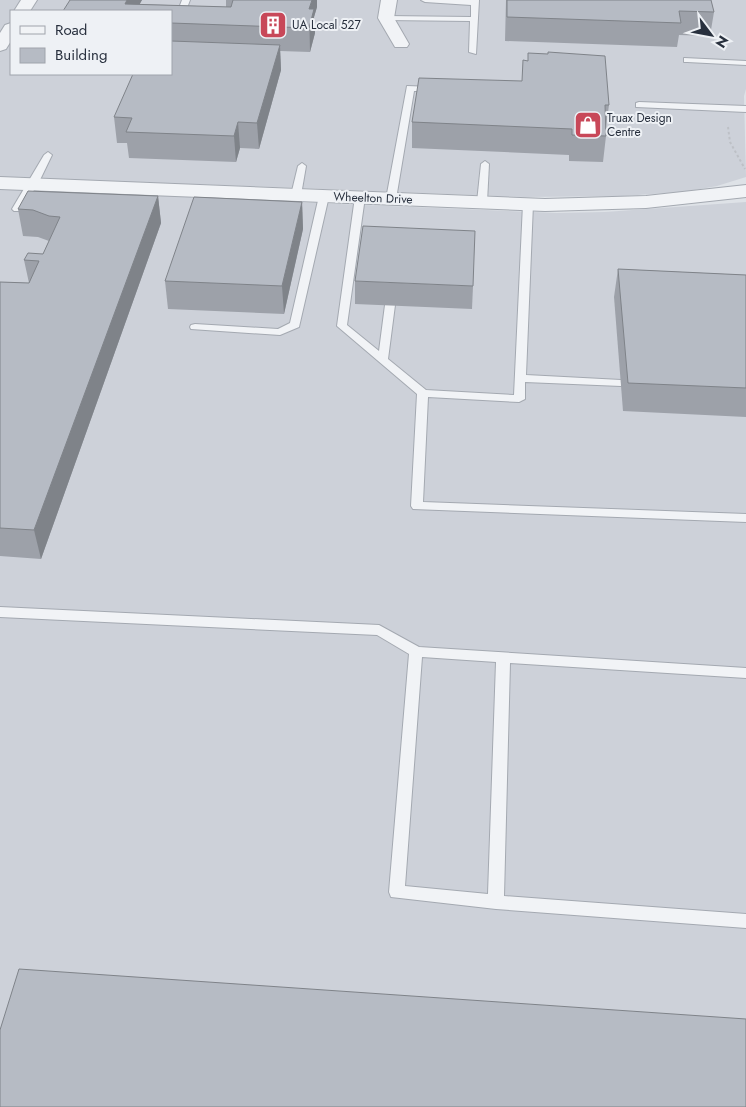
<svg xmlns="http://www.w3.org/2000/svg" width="746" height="1107" font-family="Jost,sans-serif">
	<rect width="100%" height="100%" fill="#dee2e7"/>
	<path fill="#cdd1d9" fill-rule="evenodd" d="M0,0H746V89L744,96L746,177L717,186L683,192L622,196L524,197L196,184L191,198L557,213L605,212L746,202V1107H0ZM11,11H171V74H11Z"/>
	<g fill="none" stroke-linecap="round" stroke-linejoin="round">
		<g stroke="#a4a9b1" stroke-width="2">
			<g id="lane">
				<polygon points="182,0 190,0 182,21 178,23 174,21"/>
				<polygon points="421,0 479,0 476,54 469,52 470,21 386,20 382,18 386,16 471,17 471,5 425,2"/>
				<polygon points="684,58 746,61 746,65 687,62 684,62"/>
				<polygon points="407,86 433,87 437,89 433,91 414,91 396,199 391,202 386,199"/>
				<polygon points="639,102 746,106 746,112 636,107 636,103"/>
				<polygon points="48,152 52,155 38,184 20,211 14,211 12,209 44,155"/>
				<polygon points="485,161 489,164 487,202 482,205 477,202 481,164"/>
				<polygon points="302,163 306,166 301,195 296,198 291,195 298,166"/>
				<polygon points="324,193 329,196 299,327 280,335 191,329 190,327 191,325 195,324 278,329 290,323 319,196"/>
				<polygon points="360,194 365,197 347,325 379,351 385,305 390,302 394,303 395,305 388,359 426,390 514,395 523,204 528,201 533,204 526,375 621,380 626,383 621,386 525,382 525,399 519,402 428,397 423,502 746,514 746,522 413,509 411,506 417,394 337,326 355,197"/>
				<path d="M0,607L379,625L419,647L746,668V678L510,663L504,896L746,914V928L496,909L391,897L389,892L409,654L377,635L0,617ZM422,657L496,662L488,894L405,886Z"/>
			</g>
		</g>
		<g stroke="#a4a9b1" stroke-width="2">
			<g id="street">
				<polygon points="21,0 37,0 30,11 14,11"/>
				<polygon points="381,0 397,0 394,18 409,44 407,47 395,47 378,18"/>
				<polygon points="11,23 11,41 6,49 0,51 0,33 5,25"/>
				<polygon points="0,177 545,199 646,196 746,185 746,197 646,208 545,211 0,189"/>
			</g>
		</g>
		<polyline stroke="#bdc0c6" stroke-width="2" stroke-dasharray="2.5 2.5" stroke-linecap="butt" points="728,127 730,142 745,169"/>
		<use href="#lane" fill="#f1f3f6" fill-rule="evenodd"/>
		<use href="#street" fill="#f1f3f6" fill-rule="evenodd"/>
	</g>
	<g fill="#9da1a9">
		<polygon points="70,0 142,0 139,4 226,7 226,0 317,0 317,7 314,17 315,33 310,52 280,51 281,70 259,149 240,148 236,162 129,158 127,143 117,143 114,117 171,74 171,11"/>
		<polygon points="506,0 711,0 714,12 710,36 679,35 677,47 505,41"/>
		<polygon points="522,81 609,105 606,127 606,136 603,162 569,161 569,155 412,148 412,122"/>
		<polygon points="158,196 161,223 41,559 0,556 0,282 29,283 24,260 43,254 49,241 38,237 23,236 18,209"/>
		<polygon points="302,202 303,229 284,314 168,309 165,281"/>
		<polygon points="618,269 746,275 746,417 623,411 614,297"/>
		<polygon points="355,281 473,286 472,309 355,304"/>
	</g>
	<g fill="#7f8389">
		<polygon points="127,0 142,0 136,11 125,4"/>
		<polygon points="312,0 317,0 317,7 314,17 315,33 310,52 309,9"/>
		<polygon points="280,45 281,70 259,149 257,123"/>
		<polygon points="238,122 240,148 236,162 234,136"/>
		<polygon points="158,196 161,223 41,559 34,530"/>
		<polygon points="302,202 303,229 284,314 282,286"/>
	</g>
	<g fill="#b6bbc4" stroke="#7f8389">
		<polygon points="70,0 127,0 125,4 231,7 233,0 312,0 309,9 314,9 309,28 171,23 171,11 63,11"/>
		<polygon points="507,0 711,0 714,12 679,11 681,23 507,17"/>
		<polygon points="171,41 280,45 257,123 238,122 234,136 126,132 132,118 114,117 133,74 171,74"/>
		<polygon points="548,52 605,56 609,105 605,105 606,136 572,135 572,129 412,122 419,78 522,81 523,60 528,61 528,53 548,54"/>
		<polygon points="28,191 158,196 34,530 0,528 0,282 29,283 39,261 24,260 28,253 43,254 60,217 49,216 33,210 18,209"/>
		<polygon points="194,197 302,202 282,286 165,281"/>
		<polygon points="363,226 475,231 473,286 355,281"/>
		<polygon points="618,269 746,275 746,388 628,383"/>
		<polygon points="19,969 746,1019 746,1107 0,1107 0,1030"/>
	</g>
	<defs>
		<g id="building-square" transform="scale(1.4375)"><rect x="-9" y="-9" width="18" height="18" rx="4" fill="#c84859" stroke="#eef1f5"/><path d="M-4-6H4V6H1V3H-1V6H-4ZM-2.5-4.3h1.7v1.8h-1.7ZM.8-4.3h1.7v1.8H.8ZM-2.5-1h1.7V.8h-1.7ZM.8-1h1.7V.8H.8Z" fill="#fff"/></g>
		<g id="shop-square" transform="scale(1.4375)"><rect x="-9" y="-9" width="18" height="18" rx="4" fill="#c84859" stroke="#eef1f5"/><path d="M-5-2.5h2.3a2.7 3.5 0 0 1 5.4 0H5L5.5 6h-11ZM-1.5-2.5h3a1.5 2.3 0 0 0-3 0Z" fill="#fff"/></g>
	</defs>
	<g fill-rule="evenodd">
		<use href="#building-square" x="273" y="25"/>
		<use href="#shop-square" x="588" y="125"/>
	</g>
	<g text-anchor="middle" stroke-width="4" stroke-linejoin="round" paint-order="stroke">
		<g font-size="12" fill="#28303e" stroke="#eef1f5" text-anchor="start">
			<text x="292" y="29">UA Local 527</text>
			<text x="607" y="122">Truax Design<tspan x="607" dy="14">Centre</tspan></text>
		</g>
		<g font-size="12" fill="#28303e" stroke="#eef1f5">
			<text transform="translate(373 198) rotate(2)" y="4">Wheelton Drive</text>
		</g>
	</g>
	<rect x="10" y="10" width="162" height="65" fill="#eef1f5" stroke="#9fa4ac"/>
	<rect x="20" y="26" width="25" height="8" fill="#f1f3f6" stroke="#9fa4ac"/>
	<text x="55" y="35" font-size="15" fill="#28303e">Road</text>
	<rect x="20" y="48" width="25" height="15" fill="#b6bbc4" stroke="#9fa4ac"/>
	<text x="55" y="60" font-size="15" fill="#28303e">Building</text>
	<g transform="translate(711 35) rotate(122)" stroke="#eef1f5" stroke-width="4" paint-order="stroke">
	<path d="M0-4L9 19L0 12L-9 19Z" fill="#28303e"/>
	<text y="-8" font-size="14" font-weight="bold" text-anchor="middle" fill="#28303e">N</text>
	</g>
</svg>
